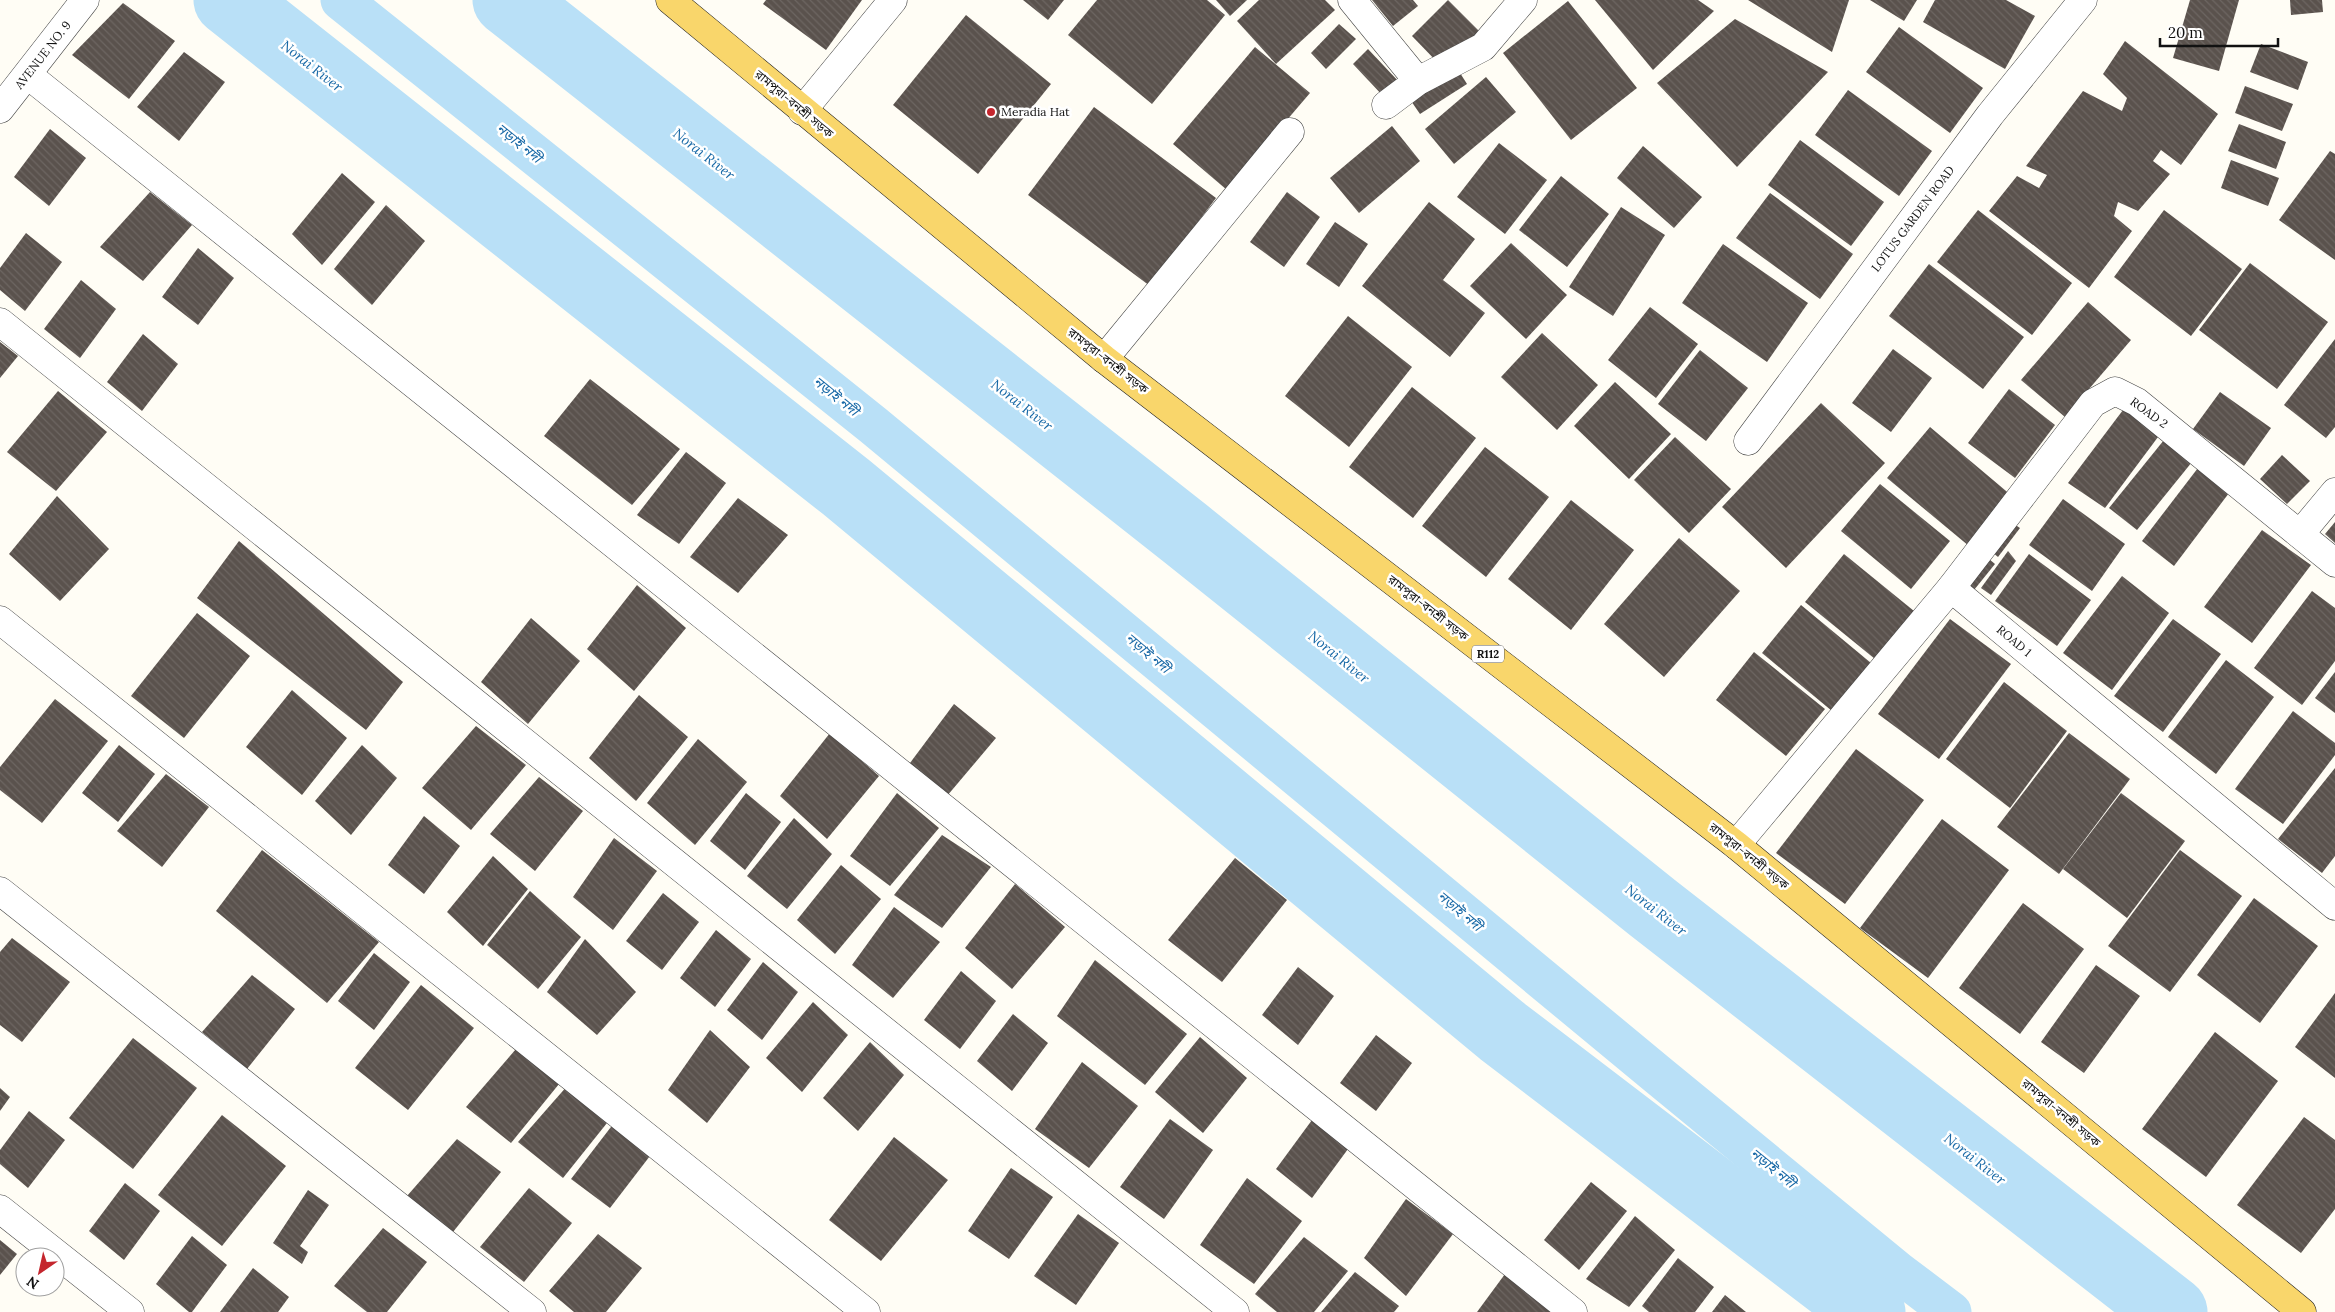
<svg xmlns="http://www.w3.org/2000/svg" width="2335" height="1312" font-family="Lora,'Noto Sans Bengali',serif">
	<defs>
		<pattern id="building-back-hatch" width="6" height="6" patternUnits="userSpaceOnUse" patternTransform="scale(1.25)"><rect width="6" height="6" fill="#5a524d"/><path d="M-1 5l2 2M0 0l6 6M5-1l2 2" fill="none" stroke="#6d6662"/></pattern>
	</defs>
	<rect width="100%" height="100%" fill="#fffdf5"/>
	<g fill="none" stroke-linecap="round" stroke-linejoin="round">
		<polyline stroke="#b9e0f7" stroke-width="41" points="341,0 873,425 1658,1075 1898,1272 1951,1312"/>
		<g stroke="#b9e0f7" stroke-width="71">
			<polyline points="229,0 846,487 1502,1031 1870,1312"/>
			<polyline points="508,0 1186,534 1653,908 2172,1312"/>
		</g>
	</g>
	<g fill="url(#building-back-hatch)">
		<polygon points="766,0 862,0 826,50 763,4"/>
		<polygon points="1023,0 1064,0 1048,20"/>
		<polygon points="1097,0 1207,0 1225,15 1152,104 1068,35"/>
		<polygon points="1216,0 1247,0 1230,16"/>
		<polygon points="1259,0 1325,0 1335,10 1276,64 1237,21"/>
		<polygon points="1372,0 1413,0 1418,6 1393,26"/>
		<polygon points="1448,0 1487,39 1441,66 1412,36"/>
		<polygon points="1595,0 1698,0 1714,11 1653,70"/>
		<polygon points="1748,0 1849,0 1832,52"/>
		<polygon points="1870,0 1917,0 1904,21"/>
		<polygon points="1935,0 2006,0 2035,16 2005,69 1923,22"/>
		<polygon points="2190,0 2239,0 2219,71 2173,58"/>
		<polygon points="2290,0 2322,0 2323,12 2291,15"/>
		<polygon points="1568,1 1637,88 1571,140 1503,53"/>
		<polygon points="123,3 175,41 129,99 72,55"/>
		<polygon points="966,15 1051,84 978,174 893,105"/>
		<polygon points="1735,19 1828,72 1737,167 1657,83"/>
		<polygon points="1339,24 1356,39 1326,69 1311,53"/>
		<polygon points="1899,27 1983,88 1950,133 1866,72"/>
		<polygon points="2125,41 2218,114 2181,165 2161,150 2153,161 2170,174 2138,211 2118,202 2114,216 2132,231 2089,288 1989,211 2017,176 2039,188 2047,175 2026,166 2083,91 2122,111 2127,98 2103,74"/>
		<polygon points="2261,44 2308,62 2298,90 2250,72"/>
		<polygon points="1255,47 1310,93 1227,190 1173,144"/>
		<polygon points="1368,49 1400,83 1384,97 1353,64"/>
		<polygon points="184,52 225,82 179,141 137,107"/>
		<polygon points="1455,65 1467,84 1420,114 1407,95"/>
		<polygon points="1486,77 1516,112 1454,164 1425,129"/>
		<polygon points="2245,86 2293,104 2282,131 2235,113"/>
		<polygon points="1848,90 1932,151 1899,196 1815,135"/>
		<polygon points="1094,107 1216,198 1150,286 1028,195"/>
		<polygon points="2239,124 2286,142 2276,169 2228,151"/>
		<polygon points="1392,126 1420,161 1359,213 1330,178"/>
		<polygon points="50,129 86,158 49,206 14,177"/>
		<polygon points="1800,140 1884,202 1851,246 1768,185"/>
		<polygon points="1499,143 1547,180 1505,234 1457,197"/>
		<polygon points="1643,146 1702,197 1674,228 1617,178"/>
		<polygon points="2330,151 2335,154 2335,260 2279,220"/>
		<polygon points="2231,160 2279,178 2268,206 2221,188"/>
		<polygon points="342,173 375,202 322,265 292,234"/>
		<polygon points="1561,176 1609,214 1567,267 1519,230"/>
		<polygon points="150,192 192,225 143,281 100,247"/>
		<polygon points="1287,192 1320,217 1284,267 1250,242"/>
		<polygon points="1770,193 1853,254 1820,299 1736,238"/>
		<polygon points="1429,202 1475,239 1443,280 1485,313 1450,357 1362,286"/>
		<polygon points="386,205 425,241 372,305 334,269"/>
		<polygon points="1621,207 1665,235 1613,316 1569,287"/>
		<polygon points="1978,210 2072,283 2032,335 1937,262"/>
		<polygon points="2164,210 2242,269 2191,336 2114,277"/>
		<polygon points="1335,222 1368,244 1339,287 1306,264"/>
		<polygon points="26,233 62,262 25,311 0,290 0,268"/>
		<polygon points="1511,243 1567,295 1526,339 1470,286"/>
		<polygon points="1723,244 1808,303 1767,362 1682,303"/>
		<polygon points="198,248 234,278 198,325 162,297"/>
		<polygon points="2250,263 2328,322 2277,389 2199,330"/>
		<polygon points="1929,264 2024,337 1983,389 1889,316"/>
		<polygon points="81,280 116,309 80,358 44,329"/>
		<polygon points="2088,302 2131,340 2065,417 2021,380"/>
		<polygon points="1650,307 1698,344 1656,398 1608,360"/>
		<polygon points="1348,316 1412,367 1349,447 1285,396"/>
		<polygon points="1542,333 1598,385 1557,430 1501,377"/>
		<polygon points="143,334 178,364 142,411 107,382"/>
		<polygon points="2335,339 2335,427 2326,438 2284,405"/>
		<polygon points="0,342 18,356 0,378"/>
		<polygon points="1893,349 1932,378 1891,432 1852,403"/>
		<polygon points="1700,350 1748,388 1706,441 1658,404"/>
		<polygon points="590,379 680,449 632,505 544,436"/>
		<polygon points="1615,382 1671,434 1629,479 1574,426"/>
		<polygon points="1412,387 1476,438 1413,518 1349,467"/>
		<polygon points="2009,389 2055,425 2015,478 1968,443"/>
		<polygon points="58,391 107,432 56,491 7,452"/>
		<polygon points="2220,392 2271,428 2244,466 2193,429"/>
		<polygon points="1821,403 1885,463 1786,568 1722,507"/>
		<polygon points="2126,406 2161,433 2105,508 2068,483"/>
		<polygon points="1930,427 2012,496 1969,546 1887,478"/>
		<polygon points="1675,437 1731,489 1689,533 1634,480"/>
		<polygon points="2164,440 2192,462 2137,530 2109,508"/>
		<polygon points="1485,447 1549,497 1486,577 1422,526"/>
		<polygon points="686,452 726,483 679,544 637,515"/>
		<polygon points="2282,455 2310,481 2287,504 2260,479"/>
		<polygon points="2201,464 2232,489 2174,566 2142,541"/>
		<polygon points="1880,484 1950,541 1911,589 1841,531"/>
		<polygon points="57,496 109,549 60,601 9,554"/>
		<polygon points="738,498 788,535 738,593 690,557"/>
		<polygon points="2063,499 2125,544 2092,591 2029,545"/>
		<polygon points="1571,500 1634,550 1571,630 1508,579"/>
		<polygon points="2008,520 2020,528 1998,557 1987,548"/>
		<polygon points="2335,522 2335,543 2325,534"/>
		<polygon points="2262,530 2311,565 2252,643 2204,607"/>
		<polygon points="1679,538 1740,591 1664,677 1604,624"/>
		<polygon points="239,541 403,682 366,730 197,598"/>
		<polygon points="2008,551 2016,561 1991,595 1981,588"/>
		<polygon points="1844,554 1914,611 1875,659 1805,602"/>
		<polygon points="1983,554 1995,564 1970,595 1958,585"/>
		<polygon points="2029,554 2091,600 2057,646 1995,601"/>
		<polygon points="2122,576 2169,613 2112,690 2063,653"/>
		<polygon points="637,585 686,628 634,691 587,649"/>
		<polygon points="2312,591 2335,608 2335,661 2302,705 2254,668"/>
		<polygon points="1801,605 1871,663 1832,711 1762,653"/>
		<polygon points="197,613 250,656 184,738 131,696"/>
		<polygon points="531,618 580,661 528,724 481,682"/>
		<polygon points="1950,619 2011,664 1939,759 1878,714"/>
		<polygon points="2173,619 2221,654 2163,732 2114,696"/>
		<polygon points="1754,652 1825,709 1786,756 1716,700"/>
		<polygon points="2226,660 2274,697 2216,774 2168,737"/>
		<polygon points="2335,672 2335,713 2315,698"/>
		<polygon points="2004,682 2067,731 2010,808 1946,759"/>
		<polygon points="292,690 347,738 302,795 246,747"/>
		<polygon points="639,695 688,737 636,801 589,758"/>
		<polygon points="55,699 108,741 42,823 0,790 0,767"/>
		<polygon points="954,704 996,738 947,796 907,767"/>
		<polygon points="2293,711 2335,743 2335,755 2283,824 2235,789"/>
		<polygon points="476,726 526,765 471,830 422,788"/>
		<polygon points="830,733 879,776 827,839 780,796"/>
		<polygon points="2069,733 2130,779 2059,874 1997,827"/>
		<polygon points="698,739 747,782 695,845 647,803"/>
		<polygon points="119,745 155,774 118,822 82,793"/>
		<polygon points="362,745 397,778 351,835 315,801"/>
		<polygon points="1856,749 1924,800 1845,904 1776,853"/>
		<polygon points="2335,768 2335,856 2322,873 2278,839"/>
		<polygon points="166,774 209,807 162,867 117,831"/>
		<polygon points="539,777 583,811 535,871 490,834"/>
		<polygon points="746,793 781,822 745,870 710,841"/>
		<polygon points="897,793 939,828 890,886 850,856"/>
		<polygon points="2121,793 2185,841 2127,918 2063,869"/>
		<polygon points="424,816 460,846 424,894 388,865"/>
		<polygon points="794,818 832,854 787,909 747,876"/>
		<polygon points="1942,819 2009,870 1928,978 1860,928"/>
		<polygon points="942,835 991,867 942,928 894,895"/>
		<polygon points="614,838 657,871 613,930 573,897"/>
		<polygon points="262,850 379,942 327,1003 216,911"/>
		<polygon points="2180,850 2242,896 2170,992 2108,946"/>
		<polygon points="493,856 528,889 483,946 447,912"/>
		<polygon points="1235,858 1287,900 1222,982 1168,940"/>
		<polygon points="841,865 881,899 835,954 797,920"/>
		<polygon points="1015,884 1065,927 1012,989 965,948"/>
		<polygon points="530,891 581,937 538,989 487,945"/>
		<polygon points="663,893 699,922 662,970 626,941"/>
		<polygon points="2254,898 2318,946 2260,1023 2197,975"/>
		<polygon points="2023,903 2084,949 2020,1034 1959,988"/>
		<polygon points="894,907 940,942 893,998 852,965"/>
		<polygon points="716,930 751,959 715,1007 680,978"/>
		<polygon points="12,938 70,982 22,1042 0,1025 0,952"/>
		<polygon points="585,939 636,992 597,1035 547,992"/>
		<polygon points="374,953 410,982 374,1030 338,1001"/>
		<polygon points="1095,960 1187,1034 1145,1085 1057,1016"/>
		<polygon points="763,962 798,992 762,1040 727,1010"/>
		<polygon points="2096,965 2140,996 2084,1073 2041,1042"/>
		<polygon points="1298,967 1334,996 1298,1045 1262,1015"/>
		<polygon points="961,971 996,1001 960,1049 924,1020"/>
		<polygon points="252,975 295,1009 247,1069 202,1032"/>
		<polygon points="421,985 474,1028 408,1110 355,1068"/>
		<polygon points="2335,993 2335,1078 2295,1047"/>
		<polygon points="813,1002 848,1035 802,1092 766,1058"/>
		<polygon points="1013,1014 1048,1043 1012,1091 977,1061"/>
		<polygon points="710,1030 750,1067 707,1123 668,1090"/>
		<polygon points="2215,1032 2278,1081 2206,1177 2142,1129"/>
		<polygon points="1376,1035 1412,1063 1376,1111 1340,1083"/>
		<polygon points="1200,1037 1247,1078 1203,1133 1155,1092"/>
		<polygon points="133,1038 197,1088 133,1169 69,1118"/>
		<polygon points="870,1042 904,1075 858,1131 823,1098"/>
		<polygon points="516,1049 559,1084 511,1143 466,1107"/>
		<polygon points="1082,1062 1138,1106 1089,1168 1035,1129"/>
		<polygon points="568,1085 611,1118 563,1178 518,1142"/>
		<polygon points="0,1088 10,1097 0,1111"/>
		<polygon points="29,1111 65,1140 28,1188 0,1164 0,1150"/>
		<polygon points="222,1115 286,1166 222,1246 158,1195"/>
		<polygon points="2304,1117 2335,1140 2335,1209 2301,1253 2237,1205"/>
		<polygon points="1170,1119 1213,1150 1164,1219 1120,1187"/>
		<polygon points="1312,1120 1348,1149 1312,1198 1276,1169"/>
		<polygon points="614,1123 653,1152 610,1208 571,1179"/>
		<polygon points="894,1137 948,1180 881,1261 829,1220"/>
		<polygon points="457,1139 501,1172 453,1232 407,1196"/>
		<polygon points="1011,1168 1053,1197 1009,1259 968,1231"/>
		<polygon points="1247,1178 1302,1221 1254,1284 1200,1245"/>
		<polygon points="1591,1182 1627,1211 1579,1270 1544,1240"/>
		<polygon points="125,1183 160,1211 124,1260 89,1231"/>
		<polygon points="529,1188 572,1223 524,1282 480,1247"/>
		<polygon points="308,1190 329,1205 300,1246 308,1252 302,1264 273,1243"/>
		<polygon points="1406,1199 1453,1234 1406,1296 1364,1258"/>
		<polygon points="1078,1214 1119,1243 1076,1305 1034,1276"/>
		<polygon points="1635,1216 1675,1250 1629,1307 1586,1279"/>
		<polygon points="383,1228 427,1262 387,1312 367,1312 334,1286"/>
		<polygon points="598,1234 642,1268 606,1312 574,1312 549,1291"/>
		<polygon points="192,1236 227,1265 192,1312 189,1312 156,1284"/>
		<polygon points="1304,1237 1348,1271 1314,1312 1277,1312 1255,1294"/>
		<polygon points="0,1240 17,1254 0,1275"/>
		<polygon points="1678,1258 1714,1287 1695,1312 1649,1312 1642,1306"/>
		<polygon points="253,1268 289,1297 278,1312 220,1312"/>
		<polygon points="1355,1272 1399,1306 1394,1312 1321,1312"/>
		<polygon points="1505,1274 1553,1312 1477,1312"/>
		<polygon points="1725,1295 1746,1312 1712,1312"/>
	</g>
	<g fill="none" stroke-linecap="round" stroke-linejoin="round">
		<g stroke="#444" stroke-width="29">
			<g id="minor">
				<polyline points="1352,0 1418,81"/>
				<polyline points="28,75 1573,1312"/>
				<polyline points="1386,105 1418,81 1483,47 1523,0"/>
				<polyline points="0,109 85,0"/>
				<polyline points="802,111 893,0"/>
				<polyline points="0,322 1235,1312"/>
				<polyline points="1104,359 1290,132"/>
				<polyline points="1748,441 1990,115 2083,0"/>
				<polyline points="2300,534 2335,492"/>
				<polyline points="1951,588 2093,403 2115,391 2137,402 2335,563"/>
				<polyline points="0,620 866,1312"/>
				<polyline points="1736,845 1951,588 2335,906"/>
				<polyline points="0,891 532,1312"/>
				<polyline points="0,1209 130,1312"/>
			</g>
		</g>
		<g stroke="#222" stroke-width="29">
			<polyline id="major" points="670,0 1104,359 1736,845 2302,1312"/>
		</g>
		<use href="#minor" stroke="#fff" stroke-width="28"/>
		<use href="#major" stroke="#f9d66b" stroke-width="28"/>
	</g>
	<circle fill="#c4262e" stroke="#fff" stroke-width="2" cx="991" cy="112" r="5"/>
	<g text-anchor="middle" stroke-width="5" stroke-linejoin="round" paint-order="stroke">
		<rect fill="#fff" stroke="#585858" stroke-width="1" x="1472" y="645.5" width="32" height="17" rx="4"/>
		<g font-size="11" font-weight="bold" fill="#111">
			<text x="1488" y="658">R112</text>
		</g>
		<g font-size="12" fill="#111" stroke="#fff">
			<text transform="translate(43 55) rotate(-52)" y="4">AVENUE NO. 9</text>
			<text transform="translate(794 104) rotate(40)" y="4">রামপুরা-বনশ্রী সড়ক</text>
			<text transform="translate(1913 219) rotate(-53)" y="4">LOTUS GARDEN ROAD</text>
			<text transform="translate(1108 361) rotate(38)" y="4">রামপুরা-বনশ্রী সড়ক</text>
			<text transform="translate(2149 413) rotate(36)" y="4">ROAD 2</text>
			<text transform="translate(1428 608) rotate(38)" y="4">রামপুরা-বনশ্রী সড়ক</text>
			<text transform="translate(2014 641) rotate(40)" y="4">ROAD 1</text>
			<text transform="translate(1749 856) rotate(39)" y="4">রামপুরা-বনশ্রী সড়ক</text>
			<text transform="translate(2061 1113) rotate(40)" y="4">রামপুরা-বনশ্রী সড়ক</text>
		</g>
		<g font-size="12" fill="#111" stroke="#fff" text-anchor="start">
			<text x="1001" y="116">Meradia Hat</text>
		</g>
		<g font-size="14" font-style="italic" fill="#1768a6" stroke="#fff">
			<text transform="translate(312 66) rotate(38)" y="5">Norai River</text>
			<text transform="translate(519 143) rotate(39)" y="5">নড়াই নদী</text>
			<text transform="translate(704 154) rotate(38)" y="5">Norai River</text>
			<text transform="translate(836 396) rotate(39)" y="5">নড়াই নদী</text>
			<text transform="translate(1022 405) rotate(38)" y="5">Norai River</text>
			<text transform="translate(1148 653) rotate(40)" y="5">নড়াই নদী</text>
			<text transform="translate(1339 657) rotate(39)" y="5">Norai River</text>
			<text transform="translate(1656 910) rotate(38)" y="5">Norai River</text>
			<text transform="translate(1460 911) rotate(40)" y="5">নড়াই নদী</text>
			<text transform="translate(1975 1159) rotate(38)" y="5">Norai River</text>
			<text transform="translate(1773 1168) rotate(39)" y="5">নড়াই নদী</text>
		</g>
	</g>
	<g transform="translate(40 1272) rotate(214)"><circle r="24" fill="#ffffff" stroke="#a0a0a0"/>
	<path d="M0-4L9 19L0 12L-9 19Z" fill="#c4262e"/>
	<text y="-8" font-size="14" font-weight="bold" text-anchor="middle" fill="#111111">N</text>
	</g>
	<path d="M2160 38v8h118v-8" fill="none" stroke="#111111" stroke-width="2.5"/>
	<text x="2168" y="38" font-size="15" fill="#111111" stroke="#ffffff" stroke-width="4" paint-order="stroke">20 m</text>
</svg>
